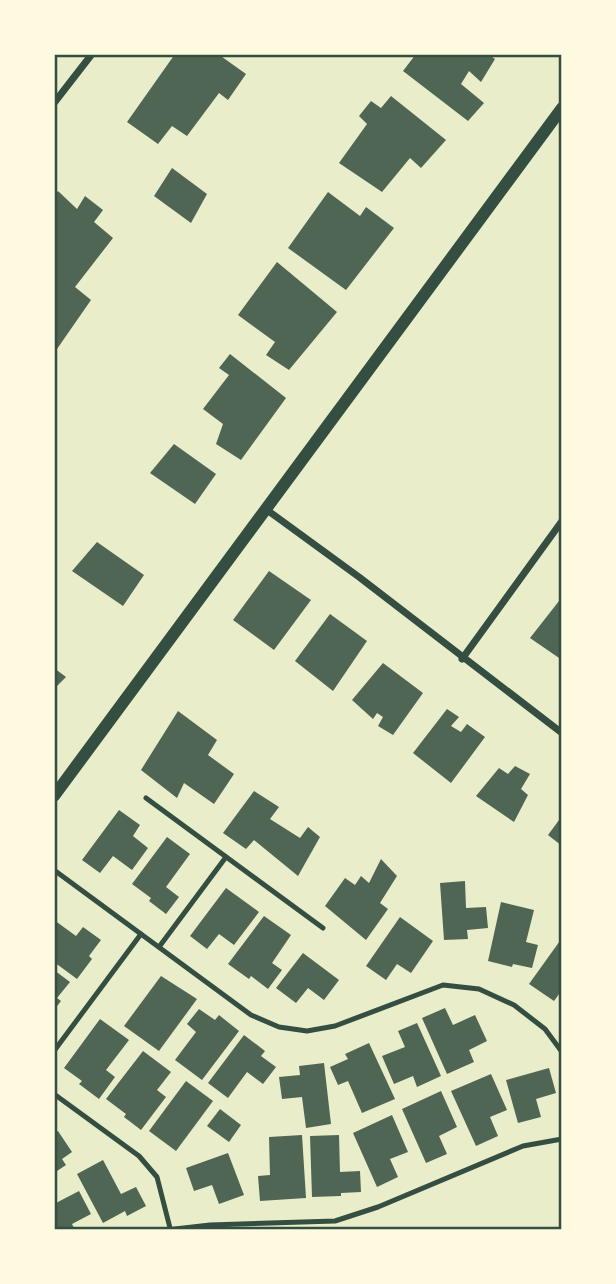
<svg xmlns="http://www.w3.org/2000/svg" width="616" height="1284" font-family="Mulish,sans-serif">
	<rect width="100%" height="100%" fill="#e9edc9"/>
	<g fill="#4f6655">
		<polygon points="175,54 218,54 246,74 228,100 219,93 187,136 172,126 158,144 127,122"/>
		<polygon points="416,54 488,54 495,59 481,82 469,71 461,84 484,103 468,121 403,71"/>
		<polygon points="391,96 446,140 421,168 410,158 382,192 339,163 367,124 359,116 371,101 381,108"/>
		<polygon points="172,168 207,194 191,223 154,196"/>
		<polygon points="58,191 77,209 85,196 103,210 94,222 113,238 75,287 91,300 57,349 54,347 54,196"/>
		<polygon points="328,192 360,216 366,207 394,228 346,290 288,248"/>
		<polygon points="277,262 337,312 289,370 266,355 275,342 238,315"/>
		<polygon points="230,354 286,398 241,460 216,444 223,424 203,409 229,375 219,368"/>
		<polygon points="174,444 216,474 195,504 150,473"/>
		<polygon points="97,542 144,575 123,606 72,571"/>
		<polygon points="269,571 311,600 274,650 233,620"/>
		<polygon points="559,601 562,603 562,660 530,638"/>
		<polygon points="330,614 367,641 333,691 295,661"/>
		<polygon points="383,663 423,693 393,735 378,726 383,717 377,713 373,719 352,700"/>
		<polygon points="54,668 66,677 54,689"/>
		<polygon points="447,709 459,717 451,726 461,732 467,724 485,737 451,783 413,753"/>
		<polygon points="178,711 217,740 208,755 234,774 214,804 184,783 177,798 141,770"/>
		<polygon points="515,766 530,774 521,789 528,795 514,822 476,796 499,768 508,774"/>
		<polygon points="254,791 279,807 270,819 300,838 308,827 320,837 298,876 254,840 246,849 223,833"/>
		<polygon points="119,810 140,825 133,836 148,848 132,870 113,856 100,873 82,860"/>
		<polygon points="562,816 562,846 548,835"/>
		<polygon points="167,837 190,854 166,887 179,897 166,914 149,901 151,898 132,884"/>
		<polygon points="381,859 397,876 380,903 388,909 366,940 325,906 345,878 355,885 361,876 369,883"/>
		<polygon points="465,881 466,908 486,907 488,928 467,930 468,939 444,940 440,883"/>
		<polygon points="226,888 259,912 234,945 219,934 207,949 190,936"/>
		<polygon points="501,902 534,910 526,942 538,945 532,968 513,964 512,967 488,961"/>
		<polygon points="264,916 291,935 272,963 282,970 268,989 251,976 249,979 228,964"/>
		<polygon points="400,917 433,941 411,973 397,964 386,980 366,966"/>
		<polygon points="54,920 76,936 83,927 101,940 89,956 92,959 77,979 54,962"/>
		<polygon points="562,938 562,990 554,1001 529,984"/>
		<polygon points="303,953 339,980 324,1000 308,988 296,1003 276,988"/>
		<polygon points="54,970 70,982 57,998 61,1001 54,1010"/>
		<polygon points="161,976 197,999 159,1051 124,1026"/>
		<polygon points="445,1008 453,1025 475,1015 487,1041 469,1050 474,1062 447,1074 422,1018"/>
		<polygon points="199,1009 215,1020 219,1015 239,1031 202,1080 175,1060 196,1032 187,1024"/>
		<polygon points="100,1019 129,1040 106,1070 115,1077 99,1099 79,1084 82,1081 64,1068"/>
		<polygon points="417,1023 441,1076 417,1087 413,1076 394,1084 382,1056 405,1047 398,1031"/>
		<polygon points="244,1035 265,1051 261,1056 276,1067 263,1084 247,1072 228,1098 208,1083"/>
		<polygon points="369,1043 395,1099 362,1113 348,1081 338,1085 330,1067 348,1059 345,1054"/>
		<polygon points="143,1051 171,1072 157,1090 166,1097 141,1130 124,1117 126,1114 106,1099"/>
		<polygon points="324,1063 331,1124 306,1128 302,1097 282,1099 279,1077 300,1075 299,1066"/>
		<polygon points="549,1068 556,1093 536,1099 541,1117 518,1123 506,1080"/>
		<polygon points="491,1074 507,1110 490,1117 498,1136 476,1146 451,1091"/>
		<polygon points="186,1081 213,1101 176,1151 149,1131"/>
		<polygon points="441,1091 457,1127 439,1136 447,1154 426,1163 402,1109"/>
		<polygon points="220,1109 241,1125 229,1142 207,1126"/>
		<polygon points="392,1115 408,1152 390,1159 398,1177 377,1187 353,1133"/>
		<polygon points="58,1131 72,1152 62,1159 66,1165 54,1173 54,1133"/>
		<polygon points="302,1135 306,1198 260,1201 258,1176 270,1175 269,1137"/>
		<polygon points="339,1135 340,1172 360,1171 361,1192 341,1193 341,1196 312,1197 310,1136"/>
		<polygon points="228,1153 244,1195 219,1204 212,1185 194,1191 186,1168"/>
		<polygon points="103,1160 121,1194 136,1187 146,1206 127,1216 125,1211 103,1223 77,1174"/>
		<polygon points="79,1191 91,1214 72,1224 75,1230 54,1230 54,1204"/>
	</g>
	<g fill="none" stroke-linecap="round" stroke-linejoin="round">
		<g stroke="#344e41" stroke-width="5">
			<polyline points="146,798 323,928"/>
			<polyline points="54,870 251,1015 279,1027 307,1031 335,1026 443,985 479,989 514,1005 545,1029 562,1052"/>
			<polyline points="159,947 226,857"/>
			<polyline points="54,1051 141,934"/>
			<polyline points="54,1094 139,1156 157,1177 170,1228"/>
			<polyline points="166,1230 210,1225 335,1221 378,1207 523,1146 562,1139"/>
		</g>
		<g stroke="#344e41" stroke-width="7">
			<polyline points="54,103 92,54"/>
			<polyline points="267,510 359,577 562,733"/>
			<polyline points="462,659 562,521"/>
		</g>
		<polyline stroke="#344e41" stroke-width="12" points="54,796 562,108"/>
	</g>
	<rect width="616" height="1284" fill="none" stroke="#fefae0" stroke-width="112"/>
	<rect x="56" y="56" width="504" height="1172" fill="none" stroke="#344e41" stroke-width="2.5"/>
</svg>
